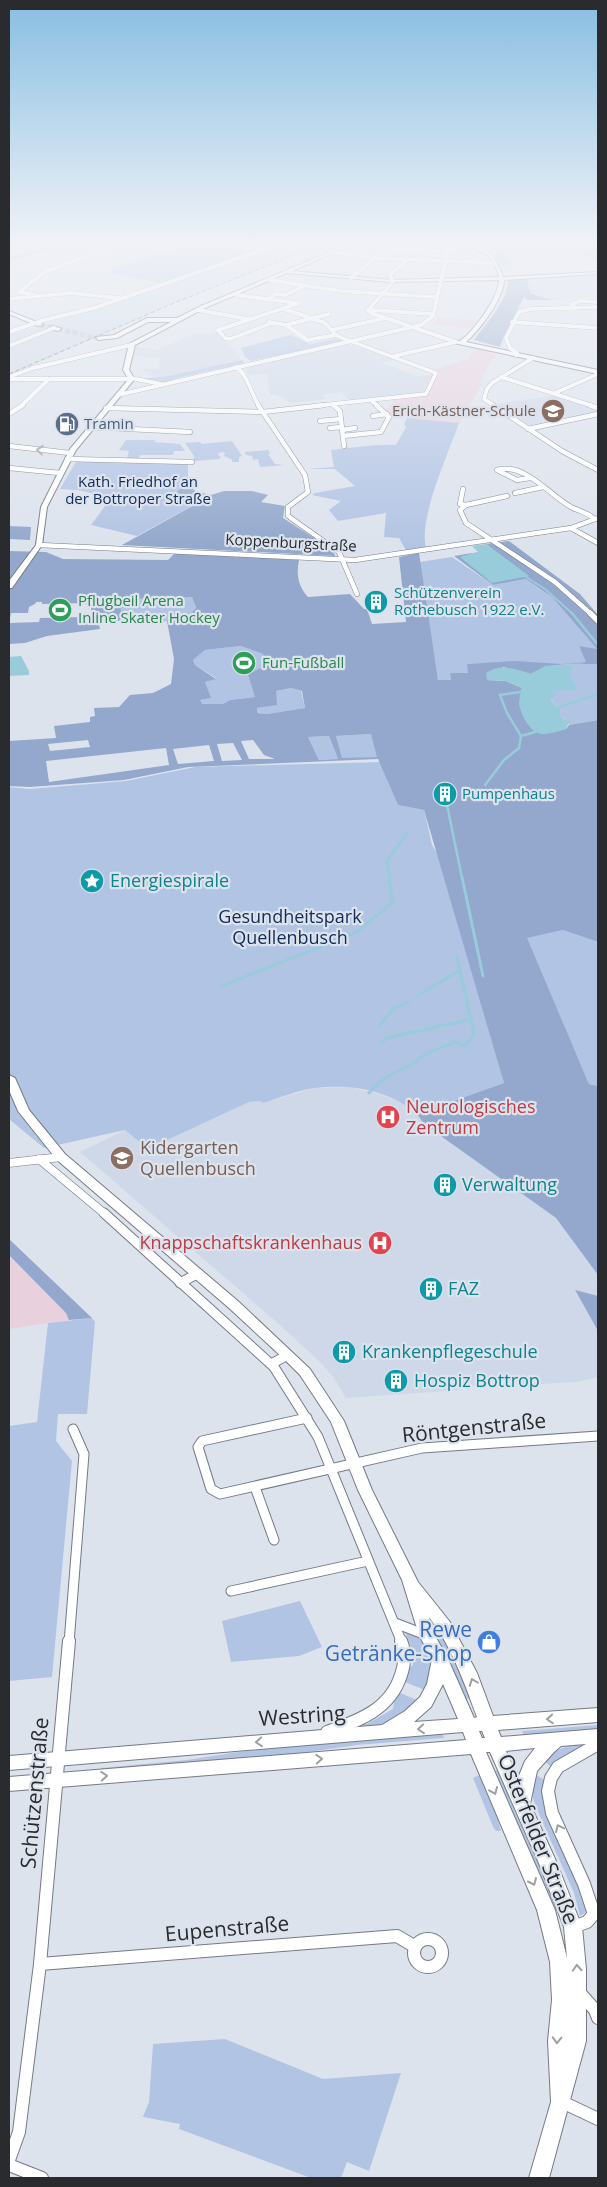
<svg xmlns="http://www.w3.org/2000/svg" width="607" height="2187" font-family="'Open Sans',sans-serif">
	<rect width="100%" height="100%" fill="#dde3ed"/>
	<g fill="#e8d1dd">
		<polygon points="439,317 452,318 476,321 470,328 432,325"/>
		<polygon points="475,349 497,354 487,367 480,383 484,384 480,387 459,423 407,418 406,414 391,416 383,409 391,408 389,405 395,403 391,401 422,394 433,370 468,359"/>
		<polygon points="9,1255 67,1313 69,1320 9,1329"/>
	</g>
	<polygon fill="#e7d1e0" points="475,349 487,352 463,398 428,396 439,372 434,370 468,359"/>
	<g fill="#ced8e8">
		<polygon points="288,243 327,243 177,302 9,375 9,335 109,305"/>
		<polygon points="598,275 598,296 557,300 547,299 529,293 527,279"/>
		<polygon points="215,332 219,333 242,360 168,376 153,377 141,369 159,369 160,357 132,356 136,347 159,349 195,333 208,334"/>
		<polygon points="347,344 395,359 382,363 417,376 431,375 422,394 350,402 342,392 322,395 326,399 291,403 283,397 270,394 267,374 248,375 245,367"/>
		<polygon points="556,395 598,410 598,412 531,426 496,404"/>
		<polygon points="348,1087 380,1094 407,1105 417,1114 424,1124 556,1218 598,1275 598,1296 575,1291 598,1331 598,1377 576,1382 524,1385 519,1375 488,1378 489,1384 461,1387 461,1390 346,1398 334,1378 321,1363 281,1326 80,1152 125,1130 148,1149 249,1102 260,1101 263,1103 314,1088"/>
	</g>
	<g fill="#b2c4e4">
		<polygon points="190,243 205,243 256,250 160,283 112,274 112,272 110,269"/>
		<polygon points="489,243 504,243 503,248 510,266 500,265"/>
		<polygon points="560,243 593,243 598,246 598,260 594,261"/>
		<polygon points="291,335 310,344 338,338 347,341 251,361 245,357 241,348"/>
		<polygon points="242,360 245,363 173,379 174,381 162,384 140,379 168,376"/>
		<path d="M407,418L459,423C449,452 418,519 426,547L406,550L399,538L384,537L386,513L338,521L329,510L341,501L312,495L315,493L355,486L335,469H307L334,467L331,450C353,448 374,444 396,445L406,427L404,424Z"/>
		<polygon points="126,440 155,440 154,442 180,444 185,451 174,451 173,455 140,455 139,458 127,458 129,451 119,450"/>
		<polygon points="232,441 242,456 239,457 239,462 233,462 231,459 224,456 225,453 222,452 217,454 221,457 219,459 194,461 194,456 185,443 200,442 202,444"/>
		<polygon points="268,450 270,454 268,454 275,464 284,465 260,467 258,459 253,460 252,456 246,455 245,452"/>
		<polygon points="77,460 188,463 188,483 165,500 197,503 137,536 91,525 111,498 77,490 60,489"/>
		<polygon points="452,557 493,585 526,579 552,597 598,650 579,646 587,662 569,664 598,664 598,720 569,725 565,719 560,716 560,707 555,706 551,698 555,697 549,690 569,675 555,664 515,662 468,664 468,674 450,673 451,680 438,680 419,562"/>
		<polygon points="192,597 196,609 187,619 149,622 148,619 124,618 120,607 131,599"/>
		<polygon points="241,646 263,654 266,666 255,697 230,700 223,704 201,704 199,700 210,698 205,682 216,678 195,665 193,660 205,650"/>
		<polygon points="291,688 301,691 305,708 267,714 259,713 257,708 276,705 276,691"/>
		<polygon points="371,734 378,757 342,759 336,736"/>
		<polygon points="329,736 338,759 319,760 308,737"/>
		<path d="M380,762L398,805L424,810L432,845L447,870L504,1083L417,1114C389,1090 351,1084 315,1088C298,1090 280,1098 263,1103L260,1101L249,1102L148,1149L125,1130L44,1148L9,1119V787L29,789L126,781L195,767Z"/>
		<polygon points="563,930 598,942 598,1086 589,1084 526,938"/>
		<polygon points="92,1318 95,1322 87,1414 58,1414 56,1441 72,1461 52,1677 9,1681 9,1426 37,1422 48,1323"/>
		<polygon points="300,1601 322,1647 299,1656 231,1662 222,1621"/>
		<polygon points="429,1612 451,1652 473,1698 465,1699 429,1621"/>
		<path d="M405,1631C411,1633 420,1636 424,1640C437,1653 430,1676 427,1691L405,1682L407,1670L413,1665L411,1648Z"/>
		<path d="M400,1693L420,1701C393,1722 388,1725 353,1728L361,1722L367,1724L393,1709L394,1701Z"/>
		<polygon points="598,1725 598,1730 524,1736 522,1731"/>
		<polygon points="442,1733 444,1738 357,1745 287,1755 101,1771 101,1768 187,1760 245,1751"/>
		<path d="M590,1743L558,1760L552,1767L542,1760C560,1747 568,1745 590,1743Z"/>
		<polygon points="498,1770 534,1855 549,1881 557,1908 550,1898 491,1772"/>
		<polygon points="533,1773 546,1781 570,1862 588,1911 580,1916 574,1893 535,1805 532,1794"/>
		<polygon points="480,1775 495,1810 501,1831 497,1831 494,1829 473,1778"/>
		<polygon points="225,2039 323,2079 401,2073 369,2171 347,2162 341,2178 311,2178 179,2129 180,2124 143,2117 149,2102 153,2044"/>
	</g>
	<g fill="#93a8cc" fill-rule="evenodd">
		<path d="M508,279H527L530,293L547,299L557,300H527L524,297L504,336L500,347L474,340C486,323 508,301 508,279Z"/>
		<polygon points="188,483 195,491 211,495 224,491 252,491 268,495 261,502 285,506 283,518 333,550 335,556 122,545 196,504 188,501 164,501"/>
		<polygon points="9,526 31,527 30,540 9,539"/>
		<path d="M509,541L580,594L598,615V664C573,664 554,661 531,674L503,667L487,680L506,681L522,688C516,713 525,718 542,734L566,729L569,725L598,720V942L563,930L527,938L589,1084L598,1086V1275L556,1218L424,1124L417,1114L504,1083L424,810L398,805L378,759L188,767L124,780L30,787L9,786V741L56,738L54,726L90,722V717L95,716L94,708L119,707L130,695L153,693L171,684L174,659L167,621L147,623L146,620L98,622L100,629L47,636L25,643L9,644V551L46,552L63,559L168,560L176,552L299,560C296,574 298,586 308,597L350,594L364,609H367L372,624L406,622L399,557L419,553L438,680H451L450,673H468L467,664L515,661L562,664L586,662L579,646L597,649L552,597L526,579L493,585L454,556L479,552L461,557L528,577L486,544ZM192,597L196,608L186,619L149,622L148,619L124,618L120,607L131,599ZM36,602H42V604L86,603L91,606V614L85,617L40,618L39,622L9,623L11,613H28L29,607L35,604ZM241,646L263,654L266,666L248,674L255,697L230,700L223,704H202L200,700L211,698L205,682L216,679L195,665L193,660L205,650ZM291,688L302,691L305,708L267,714L258,713L257,708L277,705L276,691ZM371,734L377,757L342,758L336,736ZM329,736L338,759L319,760L308,737ZM88,740L90,747L50,751L48,744ZM253,740L264,755L275,759H249L241,741ZM233,743L242,760L222,761L217,744ZM209,745L214,761L178,764L173,749ZM166,748L169,765L49,782L46,761Z"/>
		<polygon points="9,1239 92,1318 69,1320 66,1313 9,1255"/>
		<polygon points="575,1290 598,1296 598,1331"/>
	</g>
	<g fill="#98ccda">
		<polygon points="486,544 529,576 492,583 460,557 478,552 472,546"/>
		<polygon points="21,656 29,671 29,675 9,676 9,657"/>
		<path d="M556,665L573,666L569,675L575,684V690L550,691L556,696L551,699L555,706L560,707V716L569,722L566,729C559,731 550,734 542,734C530,733 521,715 519,704C519,699 521,693 522,688L506,681L487,680L486,673C501,663 515,669 531,674L545,666Z"/>
	</g>
	<g fill="none" stroke-linecap="round" stroke-linejoin="round">
		<polyline stroke="#98ccda" stroke-width="2" points="523,575 545,589 573,614"/>
		<g stroke="#98ccda" stroke-width="2.5">
			<polyline points="572,613 598,645"/>
			<polyline points="521,692 500,695 507,713 521,736"/>
			<polyline points="560,707 598,694"/>
			<polyline points="485,785 504,760 519,748 521,736 535,732"/>
			<polyline points="445,795 462,878"/>
			<polyline points="390,878 387,861 408,832"/>
		</g>
		<g stroke="#98ccda" stroke-width="3">
			<polyline points="462,877 483,976"/>
			<polyline points="222,986 357,932 393,902 389,877"/>
			<polyline points="417,996 460,970"/>
			<polyline points="380,1025 394,1008 408,1002"/>
			<polyline points="382,1042 387,1038 472,1019"/>
			<path d="M369,1093C381,1079 391,1074 407,1067C413,1064 418,1059 423,1056C433,1050 445,1046 456,1042L465,1046L474,1034L457,956"/>
		</g>
		<polyline stroke="#98ccda" stroke-width="4.5" points="577,243 597,254"/>
		<g stroke="#b9bec7" stroke-width="5" stroke-dasharray="5 2.5" stroke-linecap="butt">
			<polyline points="40,325 52,328"/>
			<polyline points="58,329 98,338"/>
		</g>
		<g stroke="#757a83" stroke-width="4.5">
			<g id="street-far5">
				<polyline points="399,249 447,251"/>
				<polyline points="333,252 375,258 495,263"/>
				<polyline points="351,278 375,258 411,243"/>
				<polyline points="270,280 341,291 436,297"/>
				<polyline points="236,295 297,303"/>
				<polyline points="39,296 19,292 46,271 124,243"/>
				<polyline points="9,299 71,293 119,298"/>
				<polyline points="265,300 276,294 285,295 304,286"/>
				<polyline points="575,308 571,304 581,301 598,302"/>
				<polyline points="284,309 325,323 336,335 342,338 436,373 426,394 314,406"/>
				<polyline points="198,310 248,319"/>
				<polyline points="368,310 371,313 456,342"/>
				<polyline points="368,310 393,282 390,275 407,260"/>
				<polyline points="370,310 433,314"/>
				<polyline points="269,322 286,325 307,340 336,335"/>
				<polyline points="512,322 598,328"/>
				<polyline points="272,323 230,339 225,338 218,330 299,303"/>
				<polyline points="286,325 329,314"/>
				<polyline points="332,330 386,318"/>
				<polyline points="9,332 44,320 94,308 283,243"/>
				<polyline points="9,346 54,328"/>
				<polyline points="516,355 517,353 510,348 506,338 519,312 530,309 598,307"/>
				<polyline points="394,356 456,342"/>
				<path d="M236,367C248,375 251,394 259,406"/>
				<polyline points="9,377 33,368 131,345"/>
				<polyline points="501,377 593,406"/>
				<polyline points="131,378 161,384"/>
				<polyline points="9,379 131,379"/>
				<polyline points="555,393 598,374"/>
				<polyline points="118,395 421,325 433,316 448,249 458,252"/>
				<polyline points="372,401 378,406"/>
				<polyline points="333,405 335,406"/>
				<polyline points="21,406 49,379"/>
				<polyline points="495,406 484,399 487,389 492,383 533,358"/>
			</g>
		</g>
		<g stroke="#757a83" stroke-width="5.5">
			<g id="street-far4">
				<polyline points="258,405 305,475 308,492 288,507 288,516 339,552 357,594"/>
				<polyline points="333,405 340,411 344,446"/>
				<polyline points="493,405 562,451 598,470"/>
				<polyline points="589,405 598,408"/>
				<polyline points="106,408 263,412 325,405"/>
				<polyline points="9,414 23,405"/>
				<polyline points="373,416 387,414"/>
				<polyline points="320,421 341,419"/>
				<polyline points="89,427 190,432"/>
				<polyline points="330,428 342,427"/>
				<polyline points="528,429 598,414"/>
				<polyline points="342,430 355,428"/>
				<polyline points="343,436 381,432 389,417 376,405"/>
				<polyline points="9,446 70,453"/>
				<polyline points="67,459 192,462"/>
				<polyline points="9,468 60,473"/>
				<path d="M530,478L517,480L497,470C525,462 549,495 571,507C581,512 585,511 595,519"/>
				<polyline points="463,489 460,504 466,505 460,510 466,523 555,582 591,614"/>
				<polyline points="515,493 543,487"/>
				<polyline points="466,505 507,496"/>
				<polyline points="571,528 598,543"/>
				<polyline points="39,545 355,560 571,528 598,518"/>
			</g>
		</g>
		<g stroke="#757a83" stroke-width="7">
			<polyline id="street-far3" points="590,613 598,621"/>
		</g>
		<g stroke="#757a83" stroke-width="9">
			<g id="street-far2">
				<polyline points="39,1159 105,1214"/>
				<polyline points="9,1163 61,1157"/>
			</g>
		</g>
		<g stroke="#757a83" stroke-width="11">
			<g id="street-far1">
				<polyline points="104,1213 274,1367 318,1437 402,1643"/>
				<polyline points="180,1283 197,1274"/>
				<polyline points="271,1364 288,1355"/>
				<polyline points="307,1418 202,1441 198,1447 211,1489 220,1494 422,1448 598,1436"/>
				<polyline points="255,1487 274,1540"/>
				<polyline points="231,1591 368,1561"/>
				<polyline points="395,1623 426,1635"/>
				<polyline points="69,1643 84,1454 73,1429"/>
			</g>
		</g>
		<g stroke="#757a83" stroke-width="14">
			<g id="street">
				<path d="M327,1732C358,1721 390,1710 401,1675C405,1663 406,1653 401,1641"/>
				<polyline points="573,1927 587,1922 594,1914 584,1884 552,1813 548,1791 551,1778 558,1767 598,1744"/>
				<circle cx="428" cy="1953" r="14"/>
				<polyline points="40,1964 397,1936 414,1946"/>
				<polyline points="579,1992 595,2010 598,2018"/>
				<polyline points="560,2101 598,2119"/>
				<polyline points="9,2160 19,2132 40,1964 69,1641"/>
				<polyline points="9,2165 42,2178"/>
			</g>
		</g>
		<g stroke="#757a83" stroke-width="2">
			<g id="secondary">
				<path d="M351,243H356L292,271L392,280L499,277C491,248 482,255 462,243C483,242 498,257 503,277L598,272V274L504,280C504,298 479,331 466,342L598,370V374L454,343V341H460C474,331 499,297 499,280L392,282L287,273L205,308L135,345L129,370L134,378L133,381L76,450L47,507L42,545L12,588H9V581L36,545L41,507L70,449L127,381L128,378L123,370L129,344L171,322H148L117,338L98,340L96,337L114,335L147,318H177L201,306Z"/>
				<polygon points="9,311 42,324 43,325 38,326 9,314"/>
				<polygon points="52,326 60,328 61,329 58,331 50,329"/>
				<path d="M9,1075L15,1078L29,1110L65,1154L239,1302L310,1369L344,1421L372,1490L418,1582L450,1622L477,1673L493,1716L598,1708V1722L498,1730L501,1737L598,1729V1743L561,1746L554,1752L537,1771L530,1804L556,1861L582,1927L586,1969V2041L549,2178H529L551,2102L548,2041L552,2000L550,1962L537,1910L471,1754L9,1791V1777L466,1740L463,1732L9,1770V1756L382,1725L405,1711L420,1697L427,1684L432,1659L419,1635L402,1580L358,1490L331,1422L300,1375L283,1358L229,1308L57,1160L18,1111L9,1090ZM429,1617C452,1647 464,1682 477,1717L474,1718L448,1659L434,1634ZM443,1684L458,1719L414,1722L431,1707ZM479,1731H482L485,1738H482ZM535,1748L525,1761L518,1778L506,1751ZM486,1752H490L538,1861L564,1927L567,1958L555,1910Z"/>
			</g>
		</g>
		<g stroke="#c3c4c5" stroke-width="2">
			<polygon id="highway" points="62,243 71,243 9,261 9,257"/>
		</g>
		<use href="#street-far5" stroke="#fff" stroke-width="4"/>
		<use href="#street-far4" stroke="#fff" stroke-width="4.5"/>
		<use href="#street-far3" stroke="#fff" stroke-width="5.5"/>
		<use href="#street-far2" stroke="#fff" stroke-width="8"/>
		<use href="#street-far1" stroke="#fff" stroke-width="9"/>
		<use href="#street" stroke="#fff" stroke-width="12"/>
		<use href="#secondary" fill="#fff" fill-rule="evenodd"/>
		<use href="#highway" fill="#fb9390" fill-rule="evenodd"/>
		<polyline stroke="#777b82" stroke-width="1" stroke-dasharray="4.5 2.5" stroke-linecap="butt" points="9,374 174,303 324,243"/>
	</g>
	<defs><path id="oneway-chevron" d="M-2-3.5L2.5 0L-2 3.5" fill="none" stroke-width="1.6" stroke-linecap="round" stroke-linejoin="round" transform="scale(1.25)"/></defs>
	<g stroke="#9fa0a1">
		<use href="#oneway-chevron" transform="translate(40 450) rotate(-173)"/>
		<use href="#oneway-chevron" transform="translate(473 1682) rotate(-111)"/>
		<use href="#oneway-chevron" transform="translate(550 1719) rotate(176)"/>
		<use href="#oneway-chevron" transform="translate(421 1729) rotate(175)"/>
		<use href="#oneway-chevron" transform="translate(259 1742) rotate(175)"/>
		<use href="#oneway-chevron" transform="translate(319 1759) rotate(-4)"/>
		<use href="#oneway-chevron" transform="translate(104 1776) rotate(-4)"/>
		<use href="#oneway-chevron" transform="translate(494 1791) rotate(67)"/>
		<use href="#oneway-chevron" transform="translate(559 1828) rotate(-115)"/>
		<use href="#oneway-chevron" transform="translate(533 1882) rotate(66)"/>
		<use href="#oneway-chevron" transform="translate(577 1968) rotate(-93)"/>
		<use href="#oneway-chevron" transform="translate(557 2040) rotate(92)"/>
	</g>
	<linearGradient id="sky" x2="0" y2="1"><stop stop-color="#88bee2"/><stop offset="0.44" stop-color="#f0f2f7"/><stop offset="1" stop-color="#f0f2f7" stop-opacity="0"/></linearGradient>
	<rect width="607" height="549" fill="url(#sky)"/>
	<defs>
		<g id="school-disc" transform="scale(1.25)"><circle r="9.5" fill="#8d6e63" stroke="#dde3ed"/><path d="M0-5L7-2L0 1L-7-2ZM-4 1L0 2.5L4 1V4Q0 6-4 4Z" fill="#fff"/></g>
		<g id="fuel-disc" transform="scale(1.25)"><circle r="9.5" fill="#5c6f8a" stroke="#dde3ed"/><path d="M-5.5-6h7V0h2V4h1.3V-2.5L3-4.5l.8-.8L6-3V5H2.5V1h-1V6h-7ZM-4.2-4.7v3.2H.2V-4.7Z" fill="#fff"/></g>
		<g id="building-disc" transform="scale(1.25)"><circle r="9.5" fill="#0f9aa8" stroke="#dde3ed"/><path d="M-4-6H4V6H1V3H-1V6H-4ZM-2.5-4.3h1.7v1.8h-1.7ZM.8-4.3h1.7v1.8H.8ZM-2.5-1h1.7V.8h-1.7ZM.8-1h1.7V.8H.8Z" fill="#fff"/></g>
		<g id="stadium-disc" transform="scale(1.25)"><circle r="9.5" fill="#2e9e5b" stroke="#dde3ed"/><path d="M0-5a6.5 5 0 1 0 0 10a6.5 5 0 1 0 0-10ZM-3.5-1.8h7v3.6h-7Z" fill="#fff"/></g>
		<g id="sight-disc" transform="scale(1.25)"><circle r="9.5" fill="#0f9aa8" stroke="#dde3ed"/><path d="M0-6L1.8-2.2L6-1.7L2.9 1.2L3.7 5.4L0 3.3L-3.7 5.4L-2.9 1.2L-6-1.7L-1.8-2.2Z" fill="#fff"/></g>
		<g id="hospital-disc" transform="scale(1.25)"><circle r="9.5" fill="#e0444e" stroke="#dde3ed"/><path d="M-5-5h3v3.5h4V-5h3V5h-3V1.5h-4V5h-3Z" fill="#fff"/></g>
		<g id="shop-disc" transform="scale(1.25)"><circle r="9.5" fill="#3f7fe0" stroke="#dde3ed"/><path d="M-5-2.5h2.3a2.7 3.5 0 0 1 5.4 0H5L5.5 6h-11ZM-1.5-2.5h3a1.5 2.3 0 0 0-3 0Z" fill="#fff"/></g>
	</defs>
	<g fill-rule="evenodd">
		<use href="#school-disc" x="553" y="411"/>
		<use href="#fuel-disc" x="67" y="424"/>
		<use href="#building-disc" x="376" y="602"/>
		<use href="#stadium-disc" x="60" y="610"/>
		<use href="#stadium-disc" x="244" y="663"/>
		<use href="#building-disc" x="445" y="794"/>
		<use href="#sight-disc" x="92" y="881"/>
		<use href="#hospital-disc" x="388" y="1117"/>
		<use href="#school-disc" x="122" y="1158"/>
		<use href="#building-disc" x="445" y="1185"/>
		<use href="#hospital-disc" x="380" y="1243"/>
		<use href="#building-disc" x="431" y="1289"/>
		<use href="#building-disc" x="344" y="1352"/>
		<use href="#building-disc" x="396" y="1381"/>
		<use href="#shop-disc" x="489" y="1642"/>
	</g>
	<g text-anchor="middle" stroke-width="4.5" stroke-linejoin="round" paint-order="stroke">
		<g font-size="15" fill="#785e54" stroke="#dde3ed" text-anchor="end">
			<text x="536" y="416">Erich-Kästner-Schule</text>
		</g>
		<g font-size="15" fill="#4e5e75" stroke="#dde3ed" text-anchor="start">
			<text x="84" y="429">Tramin</text>
		</g>
		<g font-size="15" fill="#122b58" stroke="#dde3ed">
			<text x="138" y="487">Kath. Friedhof an<tspan x="138" dy="17">der Bottroper Straße</tspan></text>
		</g>
		<g font-size="15" fill="#292b2f" stroke="#dde3ed">
			<text transform="translate(291 543) rotate(3)" y="5">Koppenburgstraße</text>
		</g>
		<g font-size="15" fill="#0d838f" stroke="#dde3ed" text-anchor="start">
			<text x="394" y="598">Schützenverein<tspan x="394" dy="17">Rothebusch 1922 e.V.</tspan></text>
			<text x="462" y="799">Pumpenhaus</text>
		</g>
		<g font-size="15" fill="#27864d" stroke="#dde3ed" text-anchor="start">
			<text x="78" y="606">Pflugbeil Arena<tspan x="78" dy="17">Inline Skater Hockey</tspan></text>
			<text x="262" y="668">Fun-Fußball</text>
		</g>
		<g font-size="18" fill="#0d838f" stroke="#dde3ed" text-anchor="start">
			<text x="110" y="887">Energiespirale</text>
			<text x="462" y="1191">Verwaltung</text>
			<text x="448" y="1295">FAZ</text>
			<text x="362" y="1358">Krankenpflegeschule</text>
			<text x="414" y="1387">Hospiz Bottrop</text>
		</g>
		<g font-size="18" fill="#122b58" stroke="#dde3ed">
			<text x="290" y="923">Gesundheitspark<tspan x="290" dy="21">Quellenbusch</tspan></text>
		</g>
		<g font-size="18" fill="#be3a42" stroke="#dde3ed" text-anchor="start">
			<text x="406" y="1113">Neurologisches<tspan x="406" dy="21">Zentrum</tspan></text>
			<text x="362" y="1249" text-anchor="end">Knappschaftskrankenhaus</text>
		</g>
		<g font-size="18" fill="#785e54" stroke="#dde3ed" text-anchor="start">
			<text x="140" y="1154">Kidergarten<tspan x="140" dy="21">Quellenbusch</tspan></text>
		</g>
		<g font-size="21" fill="#292b2f" stroke="#dde3ed">
			<text transform="translate(474 1428) rotate(-6)" y="7">Röntgenstraße</text>
			<text transform="translate(302 1716) rotate(-4)" y="7">Westring</text>
			<text transform="translate(35 1793) rotate(-85)" y="7">Schützenstraße</text>
			<text transform="translate(538 1839) rotate(68)" y="7">Osterfelder Straße</text>
			<text transform="translate(227 1929) rotate(-5)" y="7">Eupenstraße</text>
		</g>
		<g font-size="21" fill="#366cbe" stroke="#dde3ed" text-anchor="end">
			<text x="472" y="1637">Rewe<tspan x="472" dy="24">Getränke-Shop</tspan></text>
		</g>
	</g>
	<rect width="607" height="2187" fill="none" stroke="#292b2f" stroke-width="20"/>
</svg>
